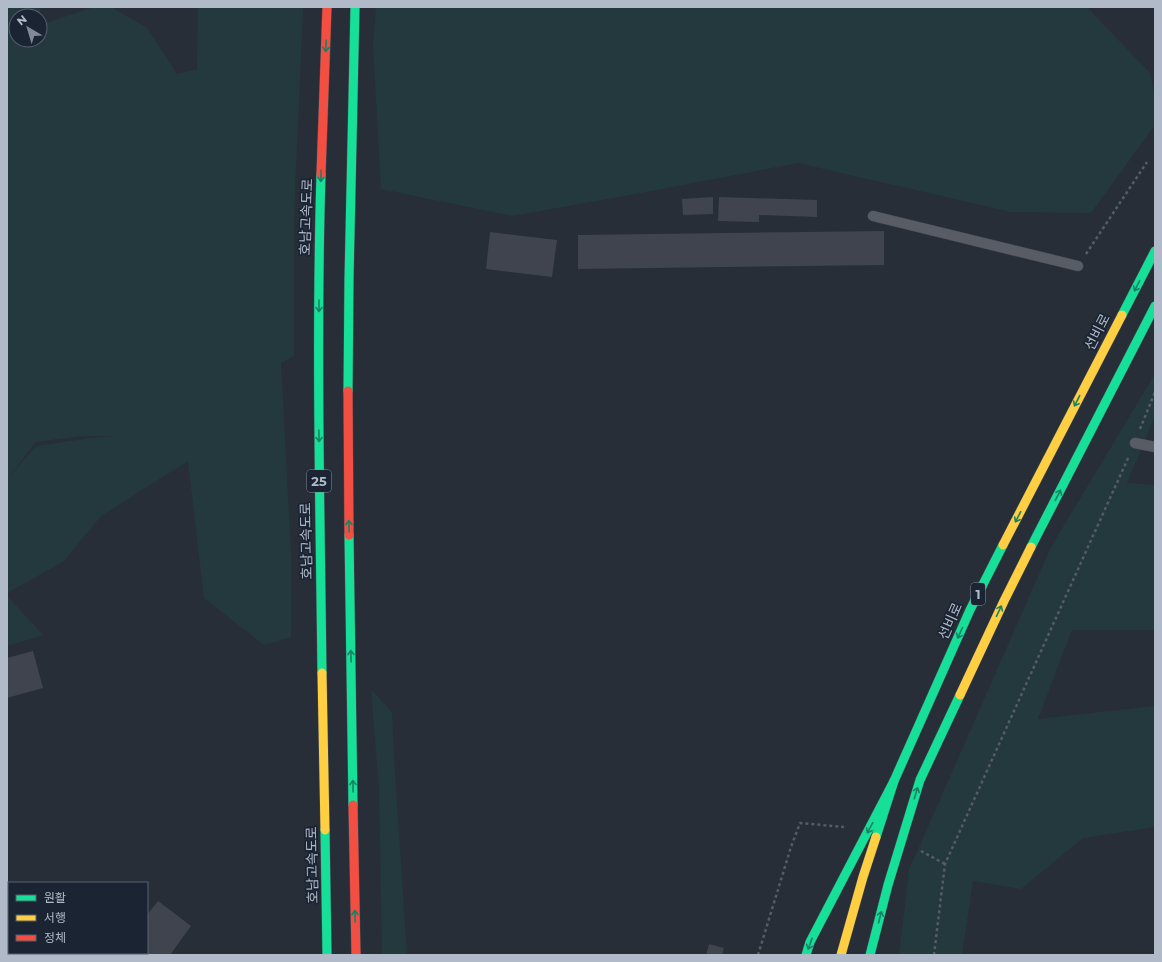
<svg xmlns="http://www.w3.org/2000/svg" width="1162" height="962" font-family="Montserrat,'Noto Sans KR',sans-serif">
	<rect width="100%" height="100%" fill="#272e38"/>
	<g fill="#24393e" fill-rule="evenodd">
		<path d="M7,7H40V16H16V40H40V20V25L94,7H111L147,28L177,74L197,69L198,7H303L294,216V356L281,363L291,553V637L264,645L204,598L188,461L101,516L63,562L7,593ZM81,436H112L85,439L36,446L8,478L36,442Z"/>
		<polygon points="376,7 1087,7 1150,73 1155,97 1155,125 1091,213 1011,212 798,163 641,193 512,216 381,189 373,45"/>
		<polygon points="1155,374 1155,416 1127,483 1155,485 1155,630 1072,630 1038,719 1155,706 1155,827 1083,838 1021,889 973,881 962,955 899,955 909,870 1051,547"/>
		<polygon points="7,596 43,635 7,646"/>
		<polygon points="371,690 392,712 394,758 407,955 382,955 379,788"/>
	</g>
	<g fill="#3f444e">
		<polygon points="713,197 713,214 683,215 682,199"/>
		<polygon points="719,197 817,200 817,217 759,215 759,222 718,221"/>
		<polygon points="884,231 884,265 578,269 578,235"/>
		<polygon points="490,232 557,240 552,277 486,269"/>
		<polygon points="33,651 43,688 7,698 7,658"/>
		<polygon points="158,901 191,926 170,955 119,955 118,954 118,953 147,953 147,915"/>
		<polygon points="709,944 724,948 722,955 706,955"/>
	</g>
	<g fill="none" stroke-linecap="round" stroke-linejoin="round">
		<g stroke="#444950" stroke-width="11">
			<g id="lane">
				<polyline points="873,216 1078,266"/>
				<polyline points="1135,443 1155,447"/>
			</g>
		</g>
		<g stroke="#454a53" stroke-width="10">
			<g id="fast">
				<path d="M321,174C316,340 320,507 322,673"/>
				<polyline points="1122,315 1155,251"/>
				<polyline points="348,391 349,279 355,7"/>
				<polyline points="349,535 353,805"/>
				<polyline points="1031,547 1155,306"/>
				<polyline points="325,830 327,955"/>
				<polyline points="876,837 894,781 970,610 1003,545"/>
				<polyline points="806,955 810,942 894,781"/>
				<polyline points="870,955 888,885 920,780 960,695"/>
			</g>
		</g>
		<g stroke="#454a53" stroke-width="10">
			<g id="slow">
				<polyline points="1003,545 1122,315"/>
				<polyline points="322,673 325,830"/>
				<polyline points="960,695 1004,601 1031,547"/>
				<polyline points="841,955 863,877 876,837"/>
			</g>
		</g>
		<g stroke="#454a53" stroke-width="10">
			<g id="jam">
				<polyline points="321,174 327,7"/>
				<polyline points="348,391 349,535"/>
				<polyline points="353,805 356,955"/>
			</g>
		</g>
		<g stroke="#555c63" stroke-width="2.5" stroke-dasharray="3 3" stroke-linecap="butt">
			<polyline points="1086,254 1147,162"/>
			<polyline points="1140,429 1155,392"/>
			<polyline points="921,851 945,864"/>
			<polyline points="758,955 791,847 800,823 844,827"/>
			<polyline points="934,955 945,864 1129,456"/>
		</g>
		<use href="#lane" stroke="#585d65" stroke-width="10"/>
		<use href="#fast" stroke="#16e098" stroke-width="9"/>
		<use href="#slow" stroke="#ffcf43" stroke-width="9"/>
		<use href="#jam" stroke="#f24e42" stroke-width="9"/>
	</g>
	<defs><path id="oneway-shaft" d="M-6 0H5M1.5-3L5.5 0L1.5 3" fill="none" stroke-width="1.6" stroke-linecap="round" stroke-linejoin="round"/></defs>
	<g stroke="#188265">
		<use href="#oneway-shaft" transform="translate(326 46) rotate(92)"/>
		<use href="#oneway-shaft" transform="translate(321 176) rotate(92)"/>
		<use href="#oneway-shaft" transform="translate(1137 286) rotate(117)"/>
		<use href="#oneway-shaft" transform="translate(319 306) rotate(90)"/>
		<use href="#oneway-shaft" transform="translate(1077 401) rotate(117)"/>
		<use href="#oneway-shaft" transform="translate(319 436) rotate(89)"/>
		<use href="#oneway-shaft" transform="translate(1058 495) rotate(-63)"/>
		<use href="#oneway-shaft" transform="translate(1018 517) rotate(117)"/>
		<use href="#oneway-shaft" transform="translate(349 526) rotate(-91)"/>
		<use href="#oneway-shaft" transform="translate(999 611) rotate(-65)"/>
		<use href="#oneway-shaft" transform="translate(960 633) rotate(114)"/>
		<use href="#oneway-shaft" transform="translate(351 656) rotate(-91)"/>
		<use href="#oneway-shaft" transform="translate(353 786) rotate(-91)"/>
		<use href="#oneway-shaft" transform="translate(916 793) rotate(-73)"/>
		<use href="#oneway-shaft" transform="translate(870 828) rotate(118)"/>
		<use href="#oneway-shaft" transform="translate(355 916) rotate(-91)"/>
		<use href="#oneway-shaft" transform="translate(880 917) rotate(-76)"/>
		<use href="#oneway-shaft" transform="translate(810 944) rotate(110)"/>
	</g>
	<g text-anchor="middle" stroke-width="3.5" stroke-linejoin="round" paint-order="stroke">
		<g fill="#1a2432" stroke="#848d9c" stroke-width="1">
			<rect x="307" y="470" width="24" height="22" rx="3"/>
			<rect x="971" y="583" width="14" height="22" rx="3"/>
		</g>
		<g font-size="13" font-weight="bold" fill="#b1bac9">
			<text x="319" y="486">25</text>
			<text x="978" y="599">1</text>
		</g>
		<g font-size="14" fill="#b1bac9" stroke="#1a2432">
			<text transform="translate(306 217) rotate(-88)" y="5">호남고속도로</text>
			<text transform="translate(1097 332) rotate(-63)" y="5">선비로</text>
			<text transform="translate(306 541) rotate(-91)" y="5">호남고속도로</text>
			<text transform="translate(950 621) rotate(-66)" y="5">선비로</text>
			<text transform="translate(312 865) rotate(-91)" y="5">호남고속도로</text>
		</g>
	</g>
	<rect width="1162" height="962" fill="none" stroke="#b1bac9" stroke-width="16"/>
	<rect x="8" y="882" width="140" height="72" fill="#1a2432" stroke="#56606e"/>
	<rect x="16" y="895" width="20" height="6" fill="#16e098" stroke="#56606e"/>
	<text x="44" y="902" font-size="12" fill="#b1bac9">원활</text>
	<rect x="16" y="915" width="20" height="6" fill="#ffcf43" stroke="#56606e"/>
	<text x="44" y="922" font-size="12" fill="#b1bac9">서행</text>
	<rect x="16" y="935" width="20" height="6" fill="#f24e42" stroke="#56606e"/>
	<text x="44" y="942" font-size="12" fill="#b1bac9">정체</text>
	<g transform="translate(28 28) rotate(322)"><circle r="19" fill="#1a2432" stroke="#56606e"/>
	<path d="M0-3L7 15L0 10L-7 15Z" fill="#818996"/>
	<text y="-6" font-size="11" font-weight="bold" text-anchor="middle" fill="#b1bac9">N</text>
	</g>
</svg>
